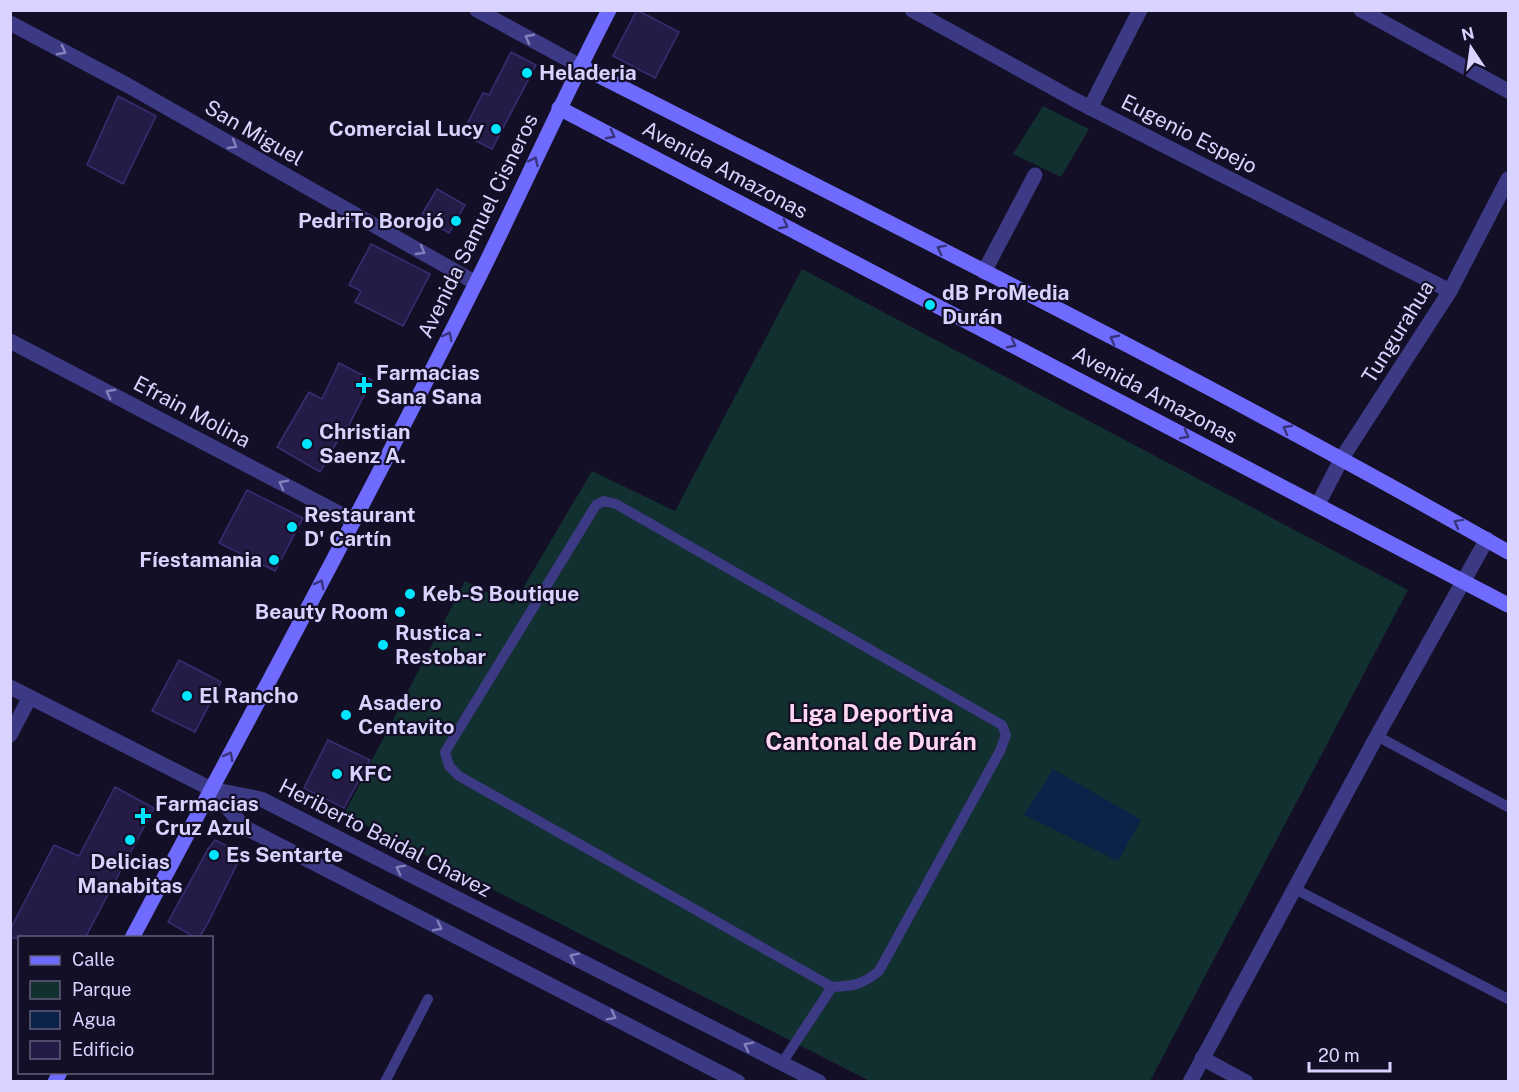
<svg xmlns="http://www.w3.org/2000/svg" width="1519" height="1092" font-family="'Public Sans',sans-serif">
	<rect width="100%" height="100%" fill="#130f26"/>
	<g fill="#12302f">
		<polygon points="1043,106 1089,129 1061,177 1013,154"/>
		<polygon points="802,269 1408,590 1150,1081 870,1081 344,814 465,581 513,605 592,471 675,511"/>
	</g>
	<polygon fill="#0c2248" points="1053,769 1141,820 1118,861 1024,815"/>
	<g fill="#241b47" stroke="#3b2d73" stroke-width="1.5">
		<polygon points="637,10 679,32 655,78 613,56"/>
		<polygon points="511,52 536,65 492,149 462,134 483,93 489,95"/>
		<polygon points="118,96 156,116 123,184 87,165"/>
		<polygon points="437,189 465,205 449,233 421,216"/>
		<polygon points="371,244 430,274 403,326 355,302 361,291 349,285"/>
		<polygon points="339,363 372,380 348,427 346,426 320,472 277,447 309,392 322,399"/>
		<polygon points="247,490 303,518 275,571 219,543"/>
		<polygon points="179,660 221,682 195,732 152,711"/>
		<polygon points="328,740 370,760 344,808 304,788"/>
		<polygon points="115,787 154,808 85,938 10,938 10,930 54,845 79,856"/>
		<polygon points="215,840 235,850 233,855 240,858 209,921 199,938 196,938 168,922 208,849"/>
	</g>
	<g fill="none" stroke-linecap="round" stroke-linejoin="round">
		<g stroke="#3d3a85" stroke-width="10">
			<path d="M604,501L616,504L1002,725L1006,735L1000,751L879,971C862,985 853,986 832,987L459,776L449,766L445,752L596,505Z"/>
			<polyline points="1377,736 1508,807"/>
			<polyline points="1295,889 1508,999"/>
			<polyline points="782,1063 832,987"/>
			<polyline points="385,1082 428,999"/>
		</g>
		<g stroke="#3d3a85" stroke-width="15">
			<polyline points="477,10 580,66"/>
			<polyline points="912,10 1075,100 1450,291"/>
			<polyline points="1361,10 1508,91"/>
			<polyline points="10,23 127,85 476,283"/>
			<polyline points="1090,108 1140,10"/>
			<polyline points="984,272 1035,175"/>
			<polyline points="10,341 354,521"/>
			<polyline points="1318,504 1342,458 1450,291 1508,179"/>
			<polyline points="10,687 211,789 261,799 819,1082"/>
			<polyline points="10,735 30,697"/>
			<polyline points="211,789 244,827 738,1082"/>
			<polyline points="1202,1058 1246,1082"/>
			<polyline points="1190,1082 1377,736 1487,539"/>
		</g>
		<g stroke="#6f6bff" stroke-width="15">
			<path d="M580,66C891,224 1205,379 1508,552"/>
			<polyline points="559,108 1508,605"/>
			<path d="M132,938C248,720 365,504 476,283C521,193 562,100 609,10"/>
			<polyline points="55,1082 60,1072"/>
		</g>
	</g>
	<defs><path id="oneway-chevron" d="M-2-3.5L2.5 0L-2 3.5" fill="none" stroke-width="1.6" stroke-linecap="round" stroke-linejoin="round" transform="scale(1.5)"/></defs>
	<g stroke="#837fbc">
		<use href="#oneway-chevron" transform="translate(529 38) rotate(-152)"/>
		<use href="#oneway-chevron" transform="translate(62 51) rotate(28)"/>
		<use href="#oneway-chevron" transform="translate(233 145) rotate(30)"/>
		<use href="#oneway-chevron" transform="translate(421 251) rotate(30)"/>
		<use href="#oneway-chevron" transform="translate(110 393) rotate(-152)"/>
		<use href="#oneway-chevron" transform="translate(283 484) rotate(-152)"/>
		<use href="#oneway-chevron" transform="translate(400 869) rotate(-153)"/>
		<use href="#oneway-chevron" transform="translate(438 927) rotate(27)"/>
		<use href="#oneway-chevron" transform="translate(574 957) rotate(-153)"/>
		<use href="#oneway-chevron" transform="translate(612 1016) rotate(27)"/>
		<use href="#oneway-chevron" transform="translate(748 1046) rotate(-153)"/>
	</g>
	<g stroke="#38347d">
		<use href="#oneway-chevron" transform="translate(611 135) rotate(28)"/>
		<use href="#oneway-chevron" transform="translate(534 161) rotate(-65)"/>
		<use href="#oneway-chevron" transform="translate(784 225) rotate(28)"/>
		<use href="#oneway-chevron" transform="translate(941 249) rotate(-153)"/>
		<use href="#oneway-chevron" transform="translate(448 336) rotate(-63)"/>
		<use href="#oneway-chevron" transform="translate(1114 339) rotate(-152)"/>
		<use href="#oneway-chevron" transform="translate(1012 344) rotate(28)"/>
		<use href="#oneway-chevron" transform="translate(1287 429) rotate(-152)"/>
		<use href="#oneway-chevron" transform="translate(1185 435) rotate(28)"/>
		<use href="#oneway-chevron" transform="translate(1458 523) rotate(-151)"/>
		<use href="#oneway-chevron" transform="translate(320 584) rotate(-62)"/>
		<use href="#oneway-chevron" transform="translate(229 756) rotate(-62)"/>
	</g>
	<g fill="#00e5ff" stroke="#130f26" stroke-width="2">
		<circle cx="527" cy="73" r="6"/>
		<circle cx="496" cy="129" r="6"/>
		<circle cx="456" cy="221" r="6"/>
		<circle cx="930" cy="305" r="6"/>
		<path d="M361 376h6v6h6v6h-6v6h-6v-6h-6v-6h6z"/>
		<circle cx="307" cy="444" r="6"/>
		<circle cx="292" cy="527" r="6"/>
		<circle cx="274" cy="560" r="6"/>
		<circle cx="410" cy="594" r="6"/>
		<circle cx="400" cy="612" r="6"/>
		<circle cx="383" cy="645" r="6"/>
		<circle cx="187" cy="696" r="6"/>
		<circle cx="346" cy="715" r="6"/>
		<circle cx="337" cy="774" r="6"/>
		<path d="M140 807h6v6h6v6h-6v6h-6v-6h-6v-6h6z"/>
		<circle cx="130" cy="840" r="6"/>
		<circle cx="214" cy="855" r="6"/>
	</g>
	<g text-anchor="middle" stroke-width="4.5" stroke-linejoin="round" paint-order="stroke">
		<g font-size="21" font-weight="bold" fill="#d9d4ff" stroke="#130f26" text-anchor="start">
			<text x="539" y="80">Heladeria</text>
			<text x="484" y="136" text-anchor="end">Comercial Lucy</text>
			<text x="444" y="228" text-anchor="end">PedriTo Borojó</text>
			<text x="942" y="300">dB ProMedia<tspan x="942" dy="24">Durán</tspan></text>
			<text x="376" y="380">Farmacias<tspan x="376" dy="24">Sana Sana</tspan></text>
			<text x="319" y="439">Christian<tspan x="319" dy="24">Saenz A.</tspan></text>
			<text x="304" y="522">Restaurant<tspan x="304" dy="24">D' Cartín</tspan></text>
			<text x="262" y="567" text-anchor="end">Fíestamania</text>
			<text x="422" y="601">Keb-S Boutique</text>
			<text x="388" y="619" text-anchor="end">Beauty Room</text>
			<text x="395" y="640">Rustica -<tspan x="395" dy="24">Restobar</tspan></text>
			<text x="199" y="703">El Rancho</text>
			<text x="358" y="710">Asadero<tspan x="358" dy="24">Centavito</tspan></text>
			<text x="349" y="781">KFC</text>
			<text x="155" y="811">Farmacias<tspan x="155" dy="24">Cruz Azul</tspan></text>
			<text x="226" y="862">Es Sentarte</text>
			<text x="130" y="869" text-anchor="middle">Delicias<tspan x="130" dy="24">Manabitas</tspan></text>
		</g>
		<g font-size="21" fill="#d9d4ff" stroke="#130f26">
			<text transform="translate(254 133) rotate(30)" y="7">San Miguel</text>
			<text transform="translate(1189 134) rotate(27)" y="7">Eugenio Espejo</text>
			<text transform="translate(725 170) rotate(28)" y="7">Avenida Amazonas</text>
			<text transform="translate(478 226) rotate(-64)" y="7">Avenida Samuel Cisneros</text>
			<text transform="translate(1398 332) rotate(-58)" y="7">Tungurahua</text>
			<text transform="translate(1155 395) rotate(28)" y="7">Avenida Amazonas</text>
			<text transform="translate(192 412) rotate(28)" y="7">Efrain Molina</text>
			<text transform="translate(385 838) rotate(27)" y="7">Heriberto Baidal Chavez</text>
		</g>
		<g font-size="24" font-weight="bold" fill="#ffd6f0" stroke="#130f26">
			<text x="871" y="722">Liga Deportiva<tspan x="871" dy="28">Cantonal de Durán</tspan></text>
		</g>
	</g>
	<rect width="1519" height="1092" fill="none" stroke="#d9d4ff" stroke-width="24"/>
	<rect x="18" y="936" width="195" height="138" fill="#130f26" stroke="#625e7d" stroke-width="1.5"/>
	<rect x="30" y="956" width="30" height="9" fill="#6f6bff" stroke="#625e7d" stroke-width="1.5"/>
	<text x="72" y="966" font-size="18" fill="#d9d4ff">Calle</text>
	<rect x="30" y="981" width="30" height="18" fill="#12302f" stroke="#625e7d" stroke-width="1.5"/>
	<text x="72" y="996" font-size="18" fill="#d9d4ff">Parque</text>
	<rect x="30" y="1011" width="30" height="18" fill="#0c2248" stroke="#625e7d" stroke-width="1.5"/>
	<text x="72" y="1026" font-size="18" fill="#d9d4ff">Agua</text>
	<rect x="30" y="1041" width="30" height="18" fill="#241b47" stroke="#625e7d" stroke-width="1.5"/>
	<text x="72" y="1056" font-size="18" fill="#d9d4ff">Edificio</text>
	<g transform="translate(1471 48) rotate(347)" stroke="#130f26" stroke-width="4.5" paint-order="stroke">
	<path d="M0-4.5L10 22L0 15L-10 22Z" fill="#d9d4ff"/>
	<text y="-9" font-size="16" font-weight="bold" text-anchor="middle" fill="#d9d4ff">N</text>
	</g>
	<path d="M1309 1062v9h81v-9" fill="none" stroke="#d9d4ff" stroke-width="3"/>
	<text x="1318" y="1062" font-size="18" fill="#d9d4ff" stroke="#130f26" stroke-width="4.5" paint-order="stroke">20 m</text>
</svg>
